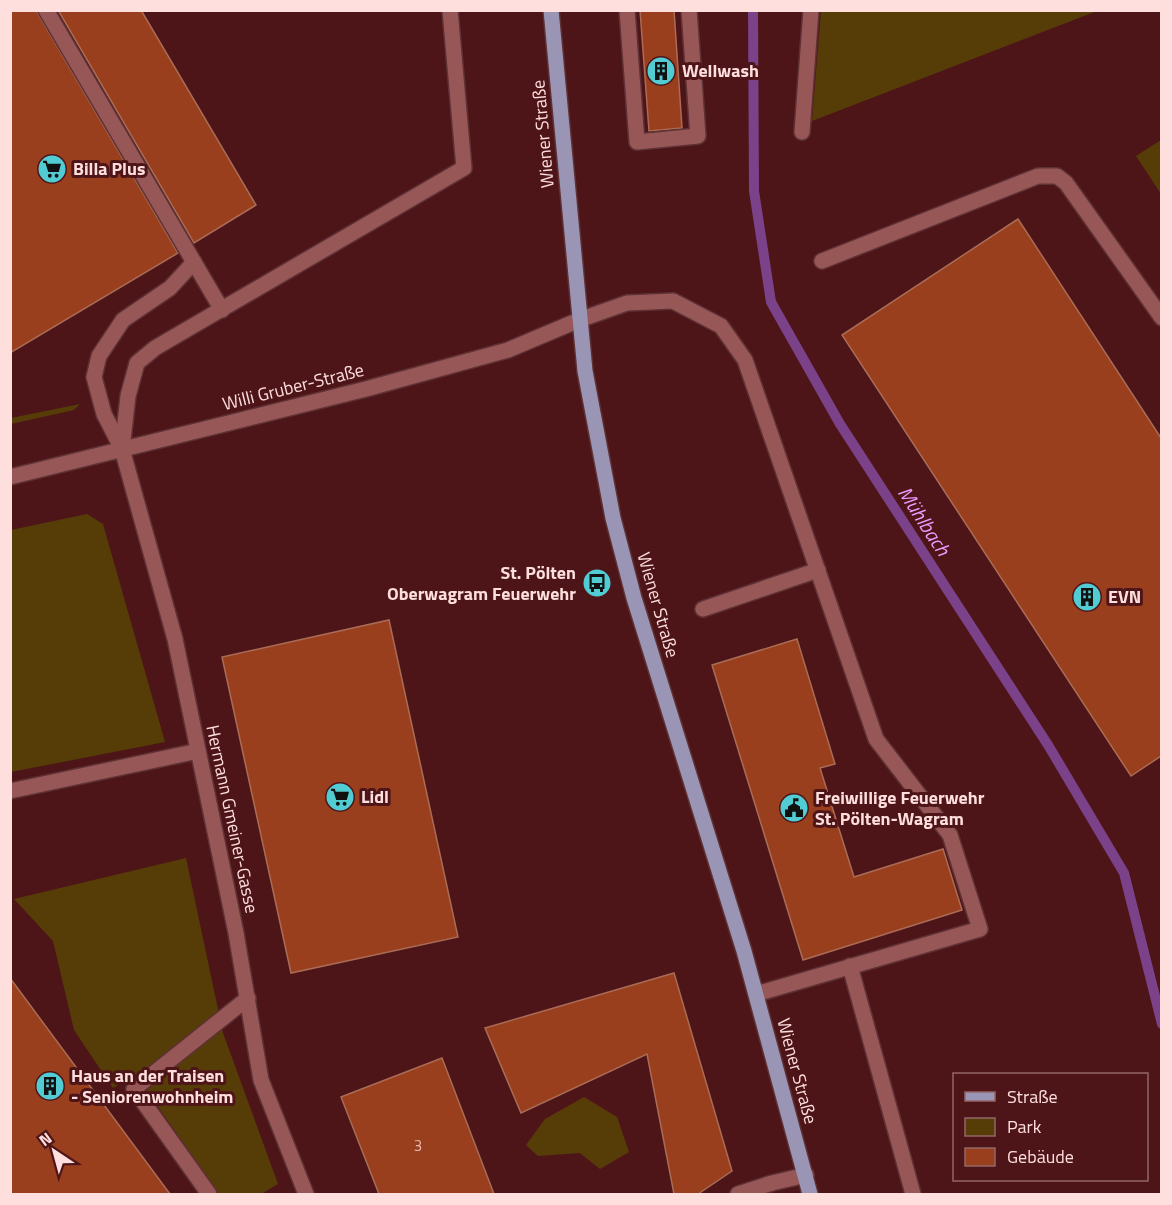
<svg xmlns="http://www.w3.org/2000/svg" width="1172" height="1205" font-family="'Titillium Web',sans-serif">
	<rect width="100%" height="100%" fill="#4e1519"/>
	<g fill="#563d08">
		<polygon points="821,11 821,10 1097,11 812,121"/>
		<polygon points="1161,140 1161,194 1136,156"/>
		<polygon points="80,404 74,410 11,424 11,418"/>
		<polygon points="87,514 103,524 165,742 11,772 11,530"/>
		<polygon points="186,858 223,1033 278,1184 261,1194 219,1194 136,1075 113,1088 74,1030 53,941 14,899"/>
		<polygon points="584,1097 617,1117 629,1152 600,1169 580,1153 538,1156 526,1145 545,1119"/>
	</g>
	<g fill="none" stroke-linecap="round" stroke-linejoin="round">
		<polyline stroke="#7b4189" stroke-width="10" points="753,10 754,191 771,302 840,424 1048,745 1124,873 1162,1024"/>
	</g>
	<g fill="#993f1d" stroke="#aa6c56" stroke-width="1.5">
		<polygon points="10,10 36,10 178,253 10,353"/>
		<polygon points="58,10 141,10 256,205 194,243"/>
		<polygon points="640,10 674,10 682,128 649,131"/>
		<polygon points="1018,219 1161,438 1161,756 1131,776 842,335"/>
		<polygon points="389,620 458,937 291,973 222,657"/>
		<polygon points="797,639 835,764 820,768 854,877 943,849 962,910 803,960 712,665"/>
		<polygon points="674,973 732,1171 698,1194 674,1194 647,1054 521,1113 485,1028"/>
		<polygon points="10,978 170,1194 10,1194"/>
		<polygon points="442,1058 494,1194 379,1194 341,1097"/>
	</g>
	<g fill="none" stroke-linecap="round" stroke-linejoin="round">
		<g stroke="#5e3134" stroke-width="18">
			<g id="minor">
				<polyline points="46,10 222,310"/>
				<polyline points="627,10 637,142 698,136 689,10"/>
				<polyline points="802,132 811,10"/>
				<polyline points="822,261 1038,176 1057,176 1066,183 1162,318"/>
				<polyline points="194,262 170,288 123,320 99,356 94,377 104,414 122,449 175,639 236,933 261,1080 306,1194"/>
				<polyline points="122,449 128,396 137,363 155,348 464,168 450,10"/>
				<polyline points="10,477 366,389 508,350 579,320 627,303 673,301 721,326 745,360 876,739 950,835 980,929 756,994"/>
				<polyline points="703,609 818,570"/>
				<polyline points="10,791 198,751"/>
				<polyline points="850,966 913,1194"/>
				<polyline points="209,1194 134,1089 248,998"/>
				<polyline points="738,1194 772,1183 806,1175"/>
			</g>
		</g>
		<g stroke="#5e3134" stroke-width="18">
			<polyline id="major" points="551,10 585,371 613,518 634,598 744,951 810,1194"/>
		</g>
		<use href="#minor" stroke="#985757" stroke-width="15"/>
		<use href="#major" stroke="#9a94b5" stroke-width="15"/>
	</g>
	<defs>
		<g id="building-disc" transform="scale(1.5)"><circle r="9.5" fill="#51ccd3" stroke="#4e1519"/><path d="M-4-6H4V6H1V3H-1V6H-4ZM-2.5-4.3h1.7v1.8h-1.7ZM.8-4.3h1.7v1.8H.8ZM-2.5-1h1.7V.8h-1.7ZM.8-1h1.7V.8H.8Z" fill="#111"/></g>
		<g id="supermarket-disc" transform="scale(1.5)"><circle r="9.5" fill="#51ccd3" stroke="#4e1519"/><path d="M-6-5.5h2.5l.6 2H6L4.5 2H-2.5L-4.4-4H-6ZM-1.5 3.2a1.3 1.3 0 1 0 .1 0ZM3 3.2a1.3 1.3 0 1 0 .1 0Z" fill="#111"/></g>
		<g id="bus-disc" transform="scale(1.5)"><circle r="9.5" fill="#51ccd3" stroke="#4e1519"/><path d="M-5-6H5V4H4V6H2V4H-2V6H-4V4H-5ZM-3.5-4V0h7V-4ZM-3.5 1.2v1.5H-2V1.2ZM2 1.2v1.5H3.5V1.2Z" fill="#111"/></g>
		<g id="civic-disc" transform="scale(1.5)"><circle r="9.5" fill="#51ccd3" stroke="#4e1519"/><path d="M-.6-6.5H3V-4.5H.6V-3L4-1V1h2V6H-6V1h2V-1L-.6-3ZM-1.2 2.5V6h2.4V2.5Z" fill="#111"/></g>
	</defs>
	<g fill-rule="evenodd">
		<use href="#building-disc" x="661" y="71"/>
		<use href="#supermarket-disc" x="52" y="169"/>
		<use href="#bus-disc" x="597" y="583"/>
		<use href="#building-disc" x="1087" y="597"/>
		<use href="#supermarket-disc" x="340" y="797"/>
		<use href="#civic-disc" x="794" y="808"/>
		<use href="#building-disc" x="50" y="1086"/>
	</g>
	<g text-anchor="middle" stroke-width="6" stroke-linejoin="round" paint-order="stroke">
		<g font-size="15" fill="#e5b7ae">
			<text x="418" y="1151">3</text>
		</g>
		<g font-size="18" font-weight="bold" fill="#fedfde" stroke="#4e1519" text-anchor="start">
			<text x="682" y="77">Wellwash</text>
			<text x="73" y="175">Billa Plus</text>
			<text x="576" y="579" text-anchor="end">St. Pölten<tspan x="576" dy="21">Oberwagram Feuerwehr</tspan></text>
			<text x="1108" y="603">EVN</text>
			<text x="361" y="803">Lidl</text>
			<text x="815" y="804">Freiwillige Feuerwehr<tspan x="815" dy="21">St. Pölten-Wagram</tspan></text>
			<text x="71" y="1082">Haus an der Traisen<tspan x="71" dy="21">- Seniorenwohnheim</tspan></text>
		</g>
		<g font-size="18" fill="#fedfde" stroke="#4e1519">
			<text transform="translate(543 134) rotate(-95)" y="6">Wiener Straße</text>
			<text transform="translate(293 387) rotate(-14)" y="6">Willi Gruber-Straße</text>
			<text transform="translate(658 605) rotate(74)" y="6">Wiener Straße</text>
			<text transform="translate(232 819) rotate(78)" y="6">Hermann Gmeiner-Gasse</text>
			<text transform="translate(797 1071) rotate(75)" y="6">Wiener Straße</text>
		</g>
		<g font-size="20" font-style="italic" fill="#eb9bfe" stroke="#4e1519">
			<text transform="translate(924 521) rotate(57)" y="7">Mühlbach</text>
		</g>
	</g>
	<rect width="1172" height="1205" fill="none" stroke="#fedfde" stroke-width="24"/>
	<rect x="953" y="1073" width="195" height="108" fill="#4e1519" stroke="#946668" stroke-width="1.5"/>
	<rect x="965" y="1092" width="30" height="9" fill="#9a94b5" stroke="#946668" stroke-width="1.5"/>
	<text x="1007" y="1103" font-size="18" fill="#fedfde">Straße</text>
	<rect x="965" y="1118" width="30" height="18" fill="#563d08" stroke="#946668" stroke-width="1.5"/>
	<text x="1007" y="1133" font-size="18" fill="#fedfde">Park</text>
	<rect x="965" y="1148" width="30" height="18" fill="#993f1d" stroke="#946668" stroke-width="1.5"/>
	<text x="1007" y="1163" font-size="18" fill="#fedfde">Gebäude</text>
	<g transform="translate(54 1151) rotate(324)" stroke="#4e1519" stroke-width="4.5" paint-order="stroke">
	<path d="M0-4.5L10 22L0 15L-10 22Z" fill="#fedfde"/>
	<text y="-9" font-size="16" font-weight="bold" text-anchor="middle" fill="#fedfde">N</text>
	</g>
</svg>
